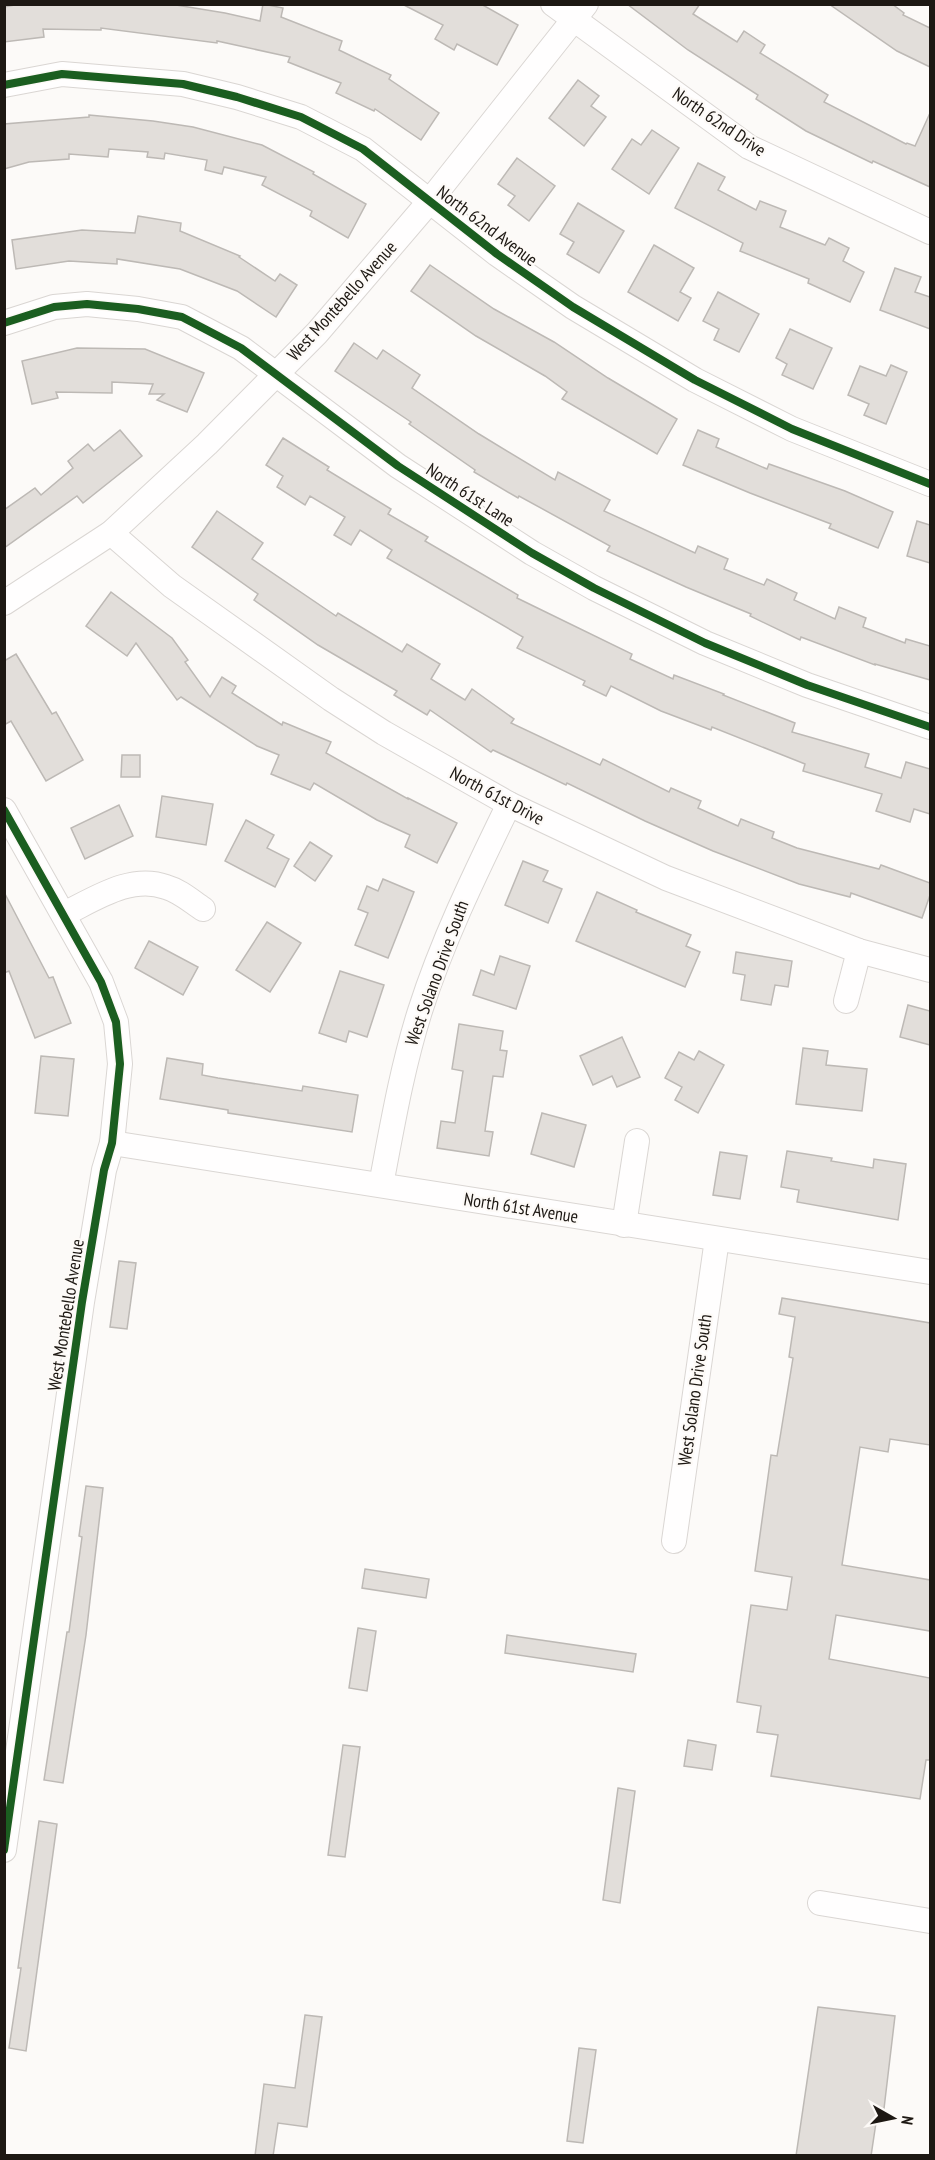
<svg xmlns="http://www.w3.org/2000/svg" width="935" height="2160" font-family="'PT Sans Narrow',sans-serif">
	<rect width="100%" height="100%" fill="#fcfaf8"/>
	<g fill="#e2deda" stroke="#bdb9b5" stroke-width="1.5">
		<polygon points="20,4 170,4 225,13 260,21 263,4 283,8 281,17 342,41 339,50 391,75 389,79 439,113 421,140 375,109 374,111 336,93 341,83 288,62 290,57 217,41 217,43 101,28 101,30 43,29 44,37 4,42 4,7"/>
		<polygon points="402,4 481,4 518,25 497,65 457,44 454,50 435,39 443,25"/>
		<polygon points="627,4 700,4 693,14 737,42 744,31 765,45 760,53 828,95 824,102 906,144 907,143 915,146 930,113 930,187 873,161 872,163 806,131 756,99 758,95 688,50"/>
		<polygon points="829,4 892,4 904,13 903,15 930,28 930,67 897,51"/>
		<polygon points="578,80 599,96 591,106 606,117 584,146 549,118"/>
		<polygon points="89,115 153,121 193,127 262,145 314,172 313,174 366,204 348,238 310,216 312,211 262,185 266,177 224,167 222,174 205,170 207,160 165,153 164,159 147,157 148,152 109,149 108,157 69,154 69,159 29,162 4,169 4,124 89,117"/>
		<polygon points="652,130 679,148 649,194 612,169 632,139 641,145"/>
		<polygon points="517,158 555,186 529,221 508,205 515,196 498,184"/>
		<polygon points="698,163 725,177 718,190 756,210 760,201 786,211 780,227 825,245 829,238 849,248 843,261 864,272 850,302 808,283 809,279 740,251 743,243 675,208"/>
		<polygon points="578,203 624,231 599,273 567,254 574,242 560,234"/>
		<polygon points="138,216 181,223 180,231 240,256 239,257 275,281 280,274 297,285 276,317 237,291 180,269 117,259 117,264 69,261 16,269 12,240 82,230 135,233"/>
		<polygon points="654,245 694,268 680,292 691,298 678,321 628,292"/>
		<polygon points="430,265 494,309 554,342 608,378 677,419 657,454 562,399 567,392 545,376 476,336 411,291"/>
		<polygon points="895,268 921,277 915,292 930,297 930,329 880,310"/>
		<polygon points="718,292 759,314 739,352 714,340 719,329 703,321"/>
		<polygon points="790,329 832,348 813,389 782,375 787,364 776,358"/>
		<polygon points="354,343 377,359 383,350 420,375 412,388 479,434 555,480 558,472 610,500 604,511 695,553 698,546 728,559 724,569 764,585 767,579 797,593 794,600 835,619 839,607 866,618 863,627 905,643 906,639 930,646 930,680 875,664 875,665 801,637 800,640 750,616 751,614 686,587 607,551 610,546 519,496 518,498 474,472 475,470 409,424 411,422 335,371"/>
		<polygon points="77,348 145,349 204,373 187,412 157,400 164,394 149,394 153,384 112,382 112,393 56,392 58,398 32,404 22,361"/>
		<polygon points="891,365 907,372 886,424 864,415 869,404 848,395 860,366 886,376"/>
		<polygon points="120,430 142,456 83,503 77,496 4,548 4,510 35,488 41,495 73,468 68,461 88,444 94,451"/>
		<polygon points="698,430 719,439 716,447 767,469 769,464 845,491 893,512 878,548 829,528 831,524 750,493 683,465"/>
		<polygon points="283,438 329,467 327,470 391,509 388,514 428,537 425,541 518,595 517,598 632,654 630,659 673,679 674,675 724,694 723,695 795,723 792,732 869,754 865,767 901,778 906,762 930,769 930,814 914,809 910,822 876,811 882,794 803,771 805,764 712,727 711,730 661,711 611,686 606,696 583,685 585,681 517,648 523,637 387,558 392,550 360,530 351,545 334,535 345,517 310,496 305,505 277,487 283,476 266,465"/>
		<polygon points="217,511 263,543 252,559 336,616 338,613 402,652 407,644 440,664 431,679 465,700 472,689 514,719 511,723 600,765 603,759 669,792 671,788 701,801 698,808 738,826 741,819 774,832 772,838 797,848 879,869 881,865 930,883 930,895 922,918 851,893 850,897 799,884 713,851 645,821 567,783 566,785 493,750 491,752 430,710 427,715 394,695 397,691 318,645 254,600 258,594 192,547"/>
		<polygon points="917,521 930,525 930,563 907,556"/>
		<polygon points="111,592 172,638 188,660 185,662 210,697 222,677 236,686 232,693 282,725 283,722 331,742 326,753 408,799 408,798 457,823 437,863 405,847 410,835 377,820 314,783 310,790 271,774 279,755 257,746 181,697 177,700 136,643 127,656 86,626"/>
		<polygon points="16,654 52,714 56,712 83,760 46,781 11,721 4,725 4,661"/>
		<polygon points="122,755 140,755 140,777 121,777"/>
		<polygon points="162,796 213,804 206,845 156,837"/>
		<polygon points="119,805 133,836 85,859 71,828"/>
		<polygon points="246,820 274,835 267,848 289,859 275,887 225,861"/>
		<polygon points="310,842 332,856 315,881 294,866"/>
		<polygon points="523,861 548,871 543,881 562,889 548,923 505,905"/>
		<polygon points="383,879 414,892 388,958 355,945 368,913 358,909 367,886 378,891"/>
		<polygon points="4,892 49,978 53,977 71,1023 35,1038 9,971 4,973"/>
		<polygon points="597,892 637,910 636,912 691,935 686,946 700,952 685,987 576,941"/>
		<polygon points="267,922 301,943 270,992 236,970"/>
		<polygon points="149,941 198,967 183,995 135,968"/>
		<polygon points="736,952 792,961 788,987 775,985 771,1005 741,1000 745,975 733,973"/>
		<polygon points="500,956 530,966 516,1009 473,995 481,970 494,975"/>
		<polygon points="340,971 384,985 367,1037 349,1031 346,1042 319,1033"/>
		<polygon points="908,1005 930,1011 930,1045 900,1037"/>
		<polygon points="459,1024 503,1031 500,1050 507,1051 503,1077 493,1076 485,1131 493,1132 489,1156 437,1148 441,1121 455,1123 463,1071 452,1069"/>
		<polygon points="622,1037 640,1077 617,1087 612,1076 593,1085 580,1056"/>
		<polygon points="803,1048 828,1051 826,1065 867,1069 862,1111 796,1104"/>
		<polygon points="699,1051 724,1065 698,1113 675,1100 682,1087 665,1078 679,1052 694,1060"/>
		<polygon points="41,1056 74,1059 68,1116 35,1113"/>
		<polygon points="167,1058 203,1064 202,1075 218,1078 302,1091 303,1086 358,1095 352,1132 228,1113 228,1110 160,1099"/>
		<polygon points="542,1113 586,1125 574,1167 531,1154"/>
		<polygon points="787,1151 832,1158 831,1161 873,1168 874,1159 906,1164 898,1220 797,1202 799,1190 781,1187"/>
		<polygon points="720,1152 747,1156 740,1199 713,1195"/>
		<polygon points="119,1261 136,1263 127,1329 110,1327"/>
		<polygon points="782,1298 930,1323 930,1445 890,1439 888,1452 860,1447 842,1565 930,1580 930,1631 836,1615 829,1659 930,1678 930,1760 926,1760 920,1799 771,1776 778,1735 757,1732 761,1706 737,1702 751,1605 787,1610 792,1577 755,1571 771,1455 777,1456 793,1358 789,1357 795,1317 779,1314"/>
		<polygon points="86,1486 103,1488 86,1635 63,1783 44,1780 67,1632 69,1632 82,1537 79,1536"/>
		<polygon points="365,1569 429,1579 426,1598 362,1588"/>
		<polygon points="358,1628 376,1631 367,1691 349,1688"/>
		<polygon points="507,1635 636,1654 633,1672 505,1653"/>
		<polygon points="688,1740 716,1745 712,1770 684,1766"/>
		<polygon points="343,1745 360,1747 345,1857 328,1855"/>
		<polygon points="618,1788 635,1791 620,1903 603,1900"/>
		<polygon points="39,1821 57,1824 26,2051 9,2048 21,1968 18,1968"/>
		<polygon points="818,2007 895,2016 883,2117 877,2116 871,2156 796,2156"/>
		<polygon points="305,2015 322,2017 307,2127 278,2123 273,2156 255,2156 264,2084 295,2088"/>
		<polygon points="579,2048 596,2050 583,2143 567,2141"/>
	</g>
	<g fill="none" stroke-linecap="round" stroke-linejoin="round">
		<g stroke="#dad6d3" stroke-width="26">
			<g id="minor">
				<polyline points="553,4 749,147 930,232"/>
				<polyline points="4,85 62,74 183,84 237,97 301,117 363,149 497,254 573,307 695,380 792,429 930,484"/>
				<polyline points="4,323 54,307 87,304 138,309 182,317 241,348 398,466 532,553 594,588 705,643 807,685 930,727"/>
				<polyline points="111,533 172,586 331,699 384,733 509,804 666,878 859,951 930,970"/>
				<polyline points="4,603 111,533 207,444 317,333 429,202 586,4"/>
				<polyline points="4,810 101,982 116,1022 120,1064 112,1143 104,1170 82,1302 4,1850"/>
				<path d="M64,914C95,899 131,874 166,887C180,891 191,901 203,909"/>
				<polyline points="846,1001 859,951"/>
				<polyline points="112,1143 930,1272"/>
				<path d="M381,1185C392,1127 402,1068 420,1011C443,939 476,872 509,804"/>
				<polyline points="624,1225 637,1141"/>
				<polyline points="674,1541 717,1239"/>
				<polyline points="820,1903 930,1921"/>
			</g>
		</g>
		<use href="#minor" stroke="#fffefe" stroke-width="24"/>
		<g stroke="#fdfaf7" stroke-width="11">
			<g id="cycleway">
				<polyline points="4,85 62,74 183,84 237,97 301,117 363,149 497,254 573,307 695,380 792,429 930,484"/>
				<polyline points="4,323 54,307 87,304 138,309 182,317 241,348 398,466 532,553 594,588 705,643 807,685 930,727"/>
				<polyline points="4,810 101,982 116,1022 120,1064 112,1143 104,1170 82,1302 4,1850"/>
			</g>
		</g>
		<use href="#cycleway" stroke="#1b5e20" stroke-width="8"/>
	</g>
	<g text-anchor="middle" stroke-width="4.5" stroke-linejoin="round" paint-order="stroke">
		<g font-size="18" fill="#1d1813" stroke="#fdfaf7">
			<text transform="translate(719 122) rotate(34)" y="6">North 62nd Drive</text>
			<text transform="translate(487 226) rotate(37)" y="6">North 62nd Avenue</text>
			<text transform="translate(342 301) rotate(-48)" y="6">West Montebello Avenue</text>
			<text transform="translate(470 495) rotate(33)" y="6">North 61st Lane</text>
			<text transform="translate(497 796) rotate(28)" y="6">North 61st Drive</text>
			<text transform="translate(437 973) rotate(-70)" y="6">West Solano Drive South</text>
			<text transform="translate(521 1208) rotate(9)" y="6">North 61st Avenue</text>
			<text transform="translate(66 1315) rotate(-81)" y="6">West Montebello Avenue</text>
			<text transform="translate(695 1390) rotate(-82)" y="6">West Solano Drive South</text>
		</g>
	</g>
	<rect width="935" height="2160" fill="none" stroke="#1d1813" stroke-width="12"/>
	<g transform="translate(893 2118) rotate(99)" stroke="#fdfaf7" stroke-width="4.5" paint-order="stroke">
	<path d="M0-4.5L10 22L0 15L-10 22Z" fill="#1d1813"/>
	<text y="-9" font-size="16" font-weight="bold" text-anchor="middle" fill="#1d1813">N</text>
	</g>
</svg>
